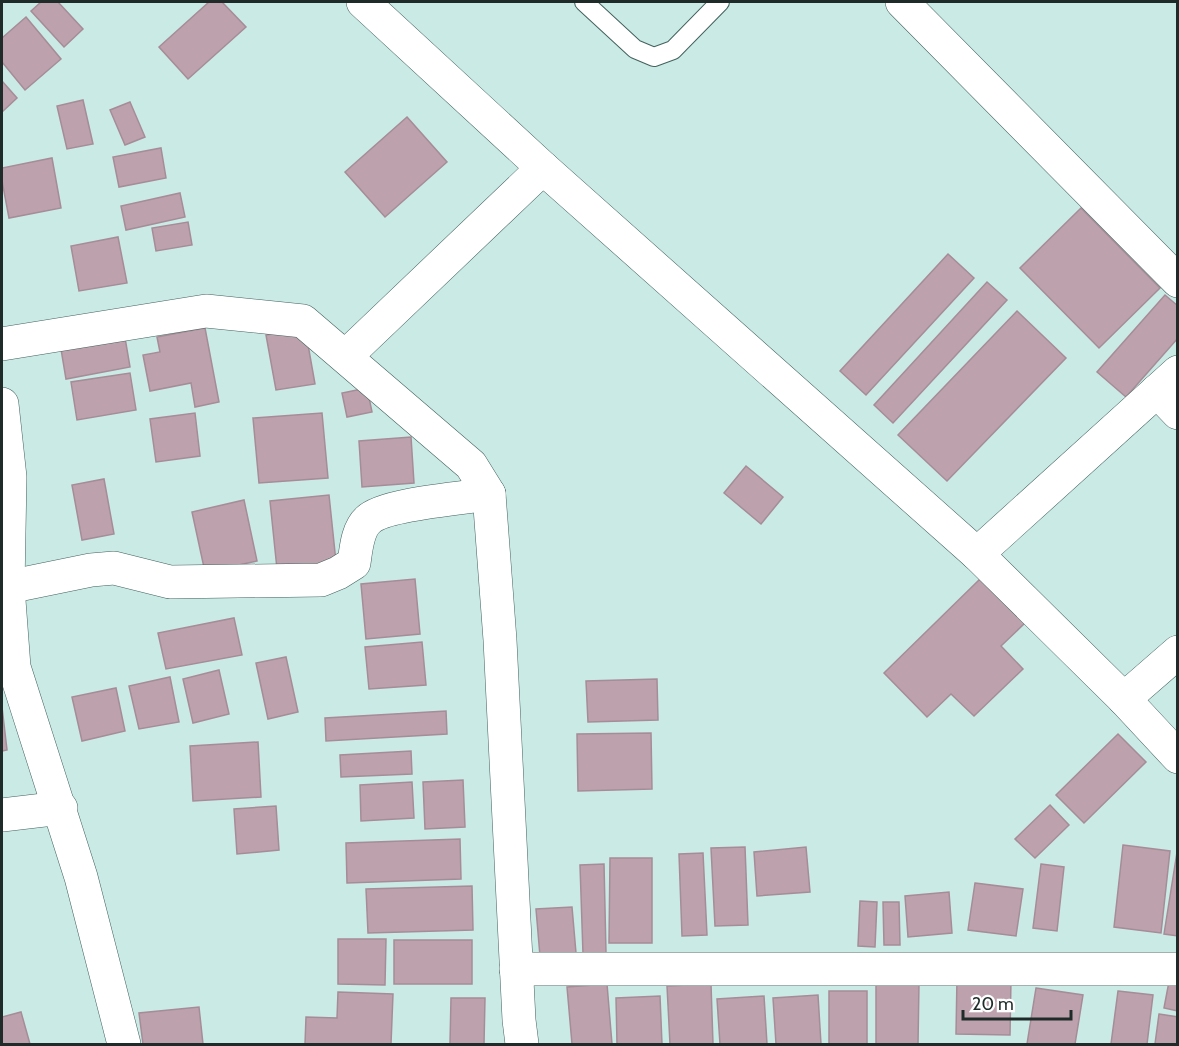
<svg xmlns="http://www.w3.org/2000/svg" width="1179" height="1046" font-family="Cabin,sans-serif">
	<rect width="100%" height="100%" fill="#c9eae5"/>
	<g fill="#bda2ad" stroke="#a68c97" stroke-width="1.5">
		<polygon points="41,2 58,2 83,29 64,47 31,11"/>
		<polygon points="209,2 222,2 246,27 188,79 159,47"/>
		<polygon points="26,17 61,59 25,90 2,62 2,38"/>
		<polygon points="2,81 17,98 2,112"/>
		<polygon points="83,100 93,144 67,149 57,106"/>
		<polygon points="130,102 145,137 125,145 110,110"/>
		<polygon points="407,117 447,162 385,217 345,172"/>
		<polygon points="161,148 166,178 119,187 113,157"/>
		<polygon points="52,158 61,208 9,218 2,181 2,168"/>
		<polygon points="180,193 185,217 126,230 121,206"/>
		<polygon points="1081,208 1160,288 1099,348 1020,268"/>
		<polygon points="188,222 192,245 156,251 152,228"/>
		<polygon points="118,237 127,283 79,291 71,246"/>
		<polygon points="948,254 974,278 866,395 840,371"/>
		<polygon points="987,282 1007,300 893,423 874,405"/>
		<polygon points="1165,295 1178,306 1178,338 1126,397 1097,372"/>
		<polygon points="1017,311 1066,358 947,481 898,435"/>
		<polygon points="205,328 219,402 195,407 191,383 150,391 143,355 160,352 157,337"/>
		<polygon points="305,328 315,384 276,390 266,335"/>
		<polygon points="124,332 130,367 66,379 60,343"/>
		<polygon points="130,373 136,410 77,420 71,382"/>
		<polygon points="367,388 372,412 347,417 342,393"/>
		<polygon points="195,413 200,456 156,462 150,419"/>
		<polygon points="322,413 328,478 259,483 253,418"/>
		<polygon points="411,437 414,483 362,487 359,441"/>
		<polygon points="746,466 783,497 761,524 724,493"/>
		<polygon points="104,479 114,534 82,540 72,485"/>
		<polygon points="329,495 336,562 277,569 270,501"/>
		<polygon points="244,500 257,561 205,572 192,512"/>
		<polygon points="981,578 1026,622 1001,646 1023,669 974,716 951,694 927,717 884,673"/>
		<polygon points="415,579 420,634 366,639 361,584"/>
		<polygon points="234,618 242,655 166,669 158,633"/>
		<polygon points="422,642 426,685 369,689 365,647"/>
		<polygon points="286,657 298,712 268,719 256,663"/>
		<polygon points="219,670 229,714 193,723 183,679"/>
		<polygon points="170,677 179,722 139,729 129,686"/>
		<polygon points="657,679 658,720 588,722 586,681"/>
		<polygon points="116,688 125,731 82,741 72,697"/>
		<polygon points="2,707 7,750 2,751"/>
		<polygon points="446,711 447,734 326,741 325,718"/>
		<polygon points="651,733 652,789 578,791 577,734"/>
		<polygon points="1118,734 1146,762 1084,823 1056,795"/>
		<polygon points="258,742 261,797 193,801 190,746"/>
		<polygon points="411,751 412,774 341,777 340,755"/>
		<polygon points="463,780 465,827 425,829 423,782"/>
		<polygon points="412,782 414,818 361,821 360,785"/>
		<polygon points="1050,805 1069,825 1035,858 1015,839"/>
		<polygon points="276,806 279,850 237,854 234,809"/>
		<polygon points="460,839 461,879 347,883 346,843"/>
		<polygon points="1123,845 1170,851 1161,933 1114,927"/>
		<polygon points="1178,846 1178,936 1164,934"/>
		<polygon points="745,847 748,925 715,926 711,848"/>
		<polygon points="806,847 810,892 757,896 754,852"/>
		<polygon points="703,853 707,935 682,936 679,854"/>
		<polygon points="610,858 652,858 652,943 609,943"/>
		<polygon points="604,864 606,953 583,954 580,865"/>
		<polygon points="1041,864 1064,867 1057,931 1033,928"/>
		<polygon points="975,883 1023,889 1016,936 968,930"/>
		<polygon points="472,886 473,930 368,933 366,889"/>
		<polygon points="949,892 952,933 908,937 905,896"/>
		<polygon points="860,901 877,902 875,947 858,946"/>
		<polygon points="883,902 899,902 900,945 884,945"/>
		<polygon points="572,907 576,953 540,956 536,909"/>
		<polygon points="338,939 386,939 385,985 338,984"/>
		<rect x="394" y="940" width="78" height="44"/>
		<polygon points="1171,971 1178,972 1178,1011 1164,1008"/>
		<polygon points="957,978 1011,979 1010,1035 956,1034"/>
		<polygon points="876,983 919,983 918,1044 876,1044"/>
		<polygon points="607,984 612,1044 572,1044 567,987"/>
		<polygon points="711,984 713,1044 670,1044 667,986"/>
		<polygon points="1036,988 1083,995 1075,1044 1027,1044"/>
		<rect x="829" y="991" width="38" height="53"/>
		<polygon points="1118,991 1153,995 1147,1044 1111,1044"/>
		<polygon points="338,992 393,994 391,1044 305,1044 306,1017 337,1018"/>
		<polygon points="818,995 821,1044 776,1044 773,998"/>
		<polygon points="660,996 662,1044 617,1044 616,998"/>
		<polygon points="764,996 767,1044 720,1044 717,999"/>
		<polygon points="451,998 485,998 484,1044 450,1044"/>
		<polygon points="199,1007 203,1044 143,1044 139,1013"/>
		<polygon points="21,1012 30,1044 2,1044 2,1017"/>
		<polygon points="1159,1014 1178,1017 1178,1044 1155,1044"/>
	</g>
	<g fill="none" stroke-linecap="round" stroke-linejoin="round">
		<g stroke="#44615d" stroke-width="20">
			<polyline id="lane" points="584,2 635,49 654,57 673,50 720,2"/>
		</g>
		<g stroke="#44615d" stroke-width="34">
			<g id="street">
				<polyline points="363,2 543,168 977,554 1178,372"/>
				<polyline points="902,2 1178,281"/>
				<polyline points="2,344 206,311 303,321 471,465 489,494 500,640 519,1020 522,1044"/>
				<polyline points="346,356 543,168"/>
				<polyline points="1157,391 1178,413"/>
				<polyline points="2,404 10,477 8,587 14,667 81,877 124,1044"/>
				<polyline points="977,554 1124,699 1178,757"/>
				<path d="M8,587L91,570L114,568L170,582L321,580L338,573L354,563C356,550 357,530 368,520C384,504 464,498 489,494"/>
				<polyline points="1124,699 1178,652"/>
				<polyline points="2,815 61,808"/>
				<polyline points="516,969 1178,969"/>
			</g>
		</g>
		<use href="#lane" stroke="#fff" stroke-width="18"/>
		<use href="#street" stroke="#fff" stroke-width="33"/>
	</g>
	<rect width="1179" height="1046" fill="none" stroke="#1e2b29" stroke-width="6"/>
	<path d="M963 1010v9h108v-9" fill="none" stroke="#1e2b29" stroke-width="3"/>
	<text x="972" y="1010" font-size="18" fill="#1e2b29" stroke="#ffffff" stroke-width="4.5" paint-order="stroke">20 m</text>
</svg>
